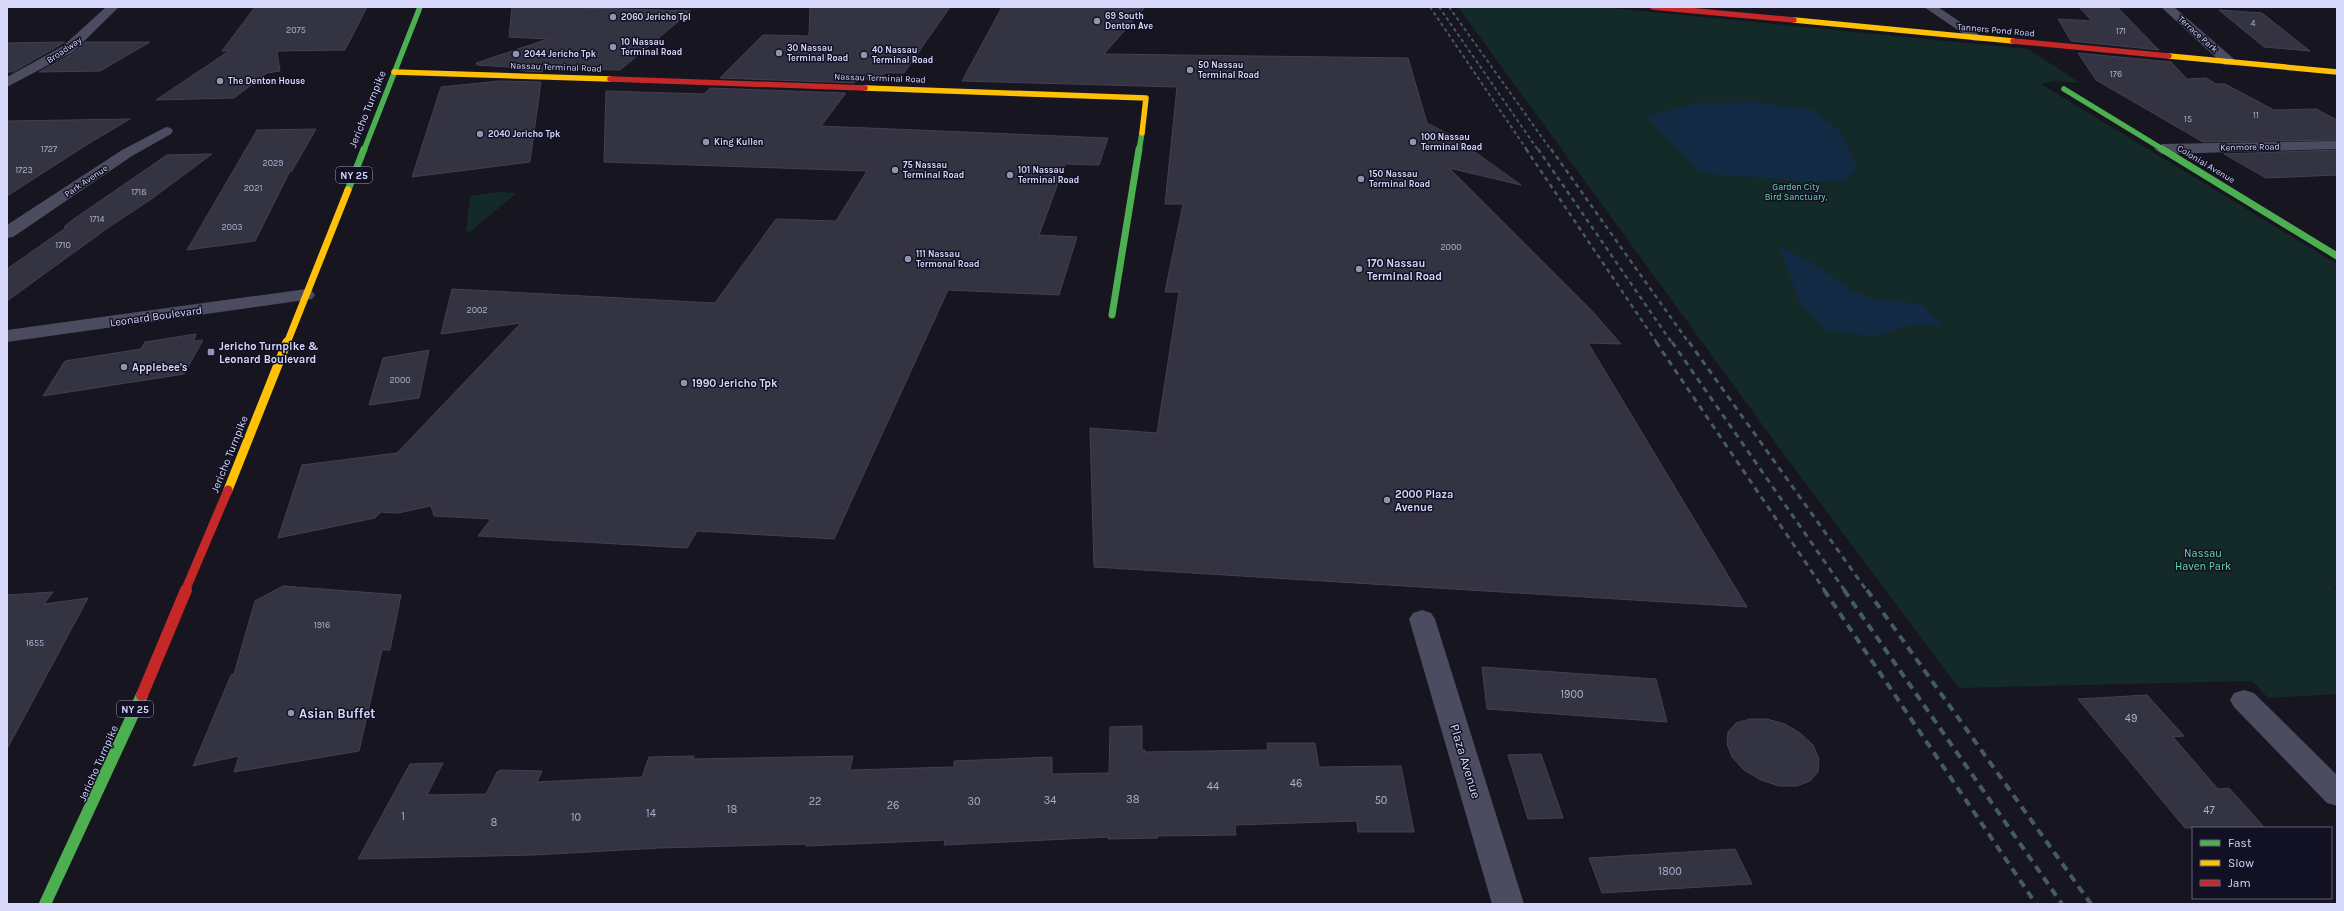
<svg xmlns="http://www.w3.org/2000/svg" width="2344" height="911" font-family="Karla,sans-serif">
	<rect width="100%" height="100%" fill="#161520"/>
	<g fill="#142a28">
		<polygon points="1458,7 1601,7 2028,49 2080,83 2054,81 2041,84 2337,264 2337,587 2334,588 2337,591 2337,694 2268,698 2252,681 1959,688 1783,453"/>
		<polygon points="498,192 517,193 470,232 466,231 470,196"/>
	</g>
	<g fill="#122a43">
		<polygon points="1755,102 1776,106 1812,109 1840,132 1858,168 1843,181 1801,181 1701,173 1646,117 1698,103"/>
		<polygon points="1779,247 1808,260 1849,289 1871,298 1922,304 1943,326 1911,325 1876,336 1828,331 1801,304"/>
	</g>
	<g fill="#343342" stroke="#424053">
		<polygon points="255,7 367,7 345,50 277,51 280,71 267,73 234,98 156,100 229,51 222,51"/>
		<polygon points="512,7 558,7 691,11 620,70 543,68 542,72 524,71 509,67 477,65 476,63 548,39 509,37"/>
		<polygon points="810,7 950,7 904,73 885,73 881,79 857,79 854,83 720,78 763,35 809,36"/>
		<polygon points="1002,7 1145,7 1104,54 1408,58 1427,123 1454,137 1521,185 1449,168 1592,311 1621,344 1588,343 1747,607 1094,567 1090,428 1157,433 1179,292 1165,292 1183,204 1165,204 1177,87 962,81"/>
		<polygon points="2079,7 2117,7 2159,50 2071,41 2058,19 2092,21"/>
		<polygon points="2219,10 2262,13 2310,51 2264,47"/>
		<polygon points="65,42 13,72 7,72 7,43"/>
		<polygon points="85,42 150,42 100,71 39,72 74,53"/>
		<polygon points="2078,53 2171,62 2187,79 2206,78 2216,84 2225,84 2274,110 2316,109 2337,120 2337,140 2203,142 2096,80"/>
		<polygon points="500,81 541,82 530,162 412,177 441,87"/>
		<polygon points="710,88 846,93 821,126 1108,138 1099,165 1065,164 1039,235 1077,237 1059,295 948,290 834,539 697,531 687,548 478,536 491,519 434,516 431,506 398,513 381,512 375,518 278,538 302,465 397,453 521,323 441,334 452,289 715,303 776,219 836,221 867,171 604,162 606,91 704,94"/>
		<polygon points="130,119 88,144 7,196 7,121"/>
		<polygon points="316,129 292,171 290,171 255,241 187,250 257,130"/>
		<polygon points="2337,150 2337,175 2266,178 2224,154"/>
		<polygon points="212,154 150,200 109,227 7,301 7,269 67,227 64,227 71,221 167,155"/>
		<polygon points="196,334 194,341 203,340 184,374 43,396 65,361 141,349 145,342"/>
		<polygon points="429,350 419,398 369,405 383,358"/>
		<polygon points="283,586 401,595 390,650 382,650 359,751 234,772 239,756 193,766 231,675 234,674 255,601"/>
		<polygon points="53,592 44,604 88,598 7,749 7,595"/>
		<polygon points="1482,667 1656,679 1667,722 1487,709"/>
		<polygon points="2147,695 2184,736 2173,737 2218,789 2229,788 2265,828 2185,828 2078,699"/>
		<polygon points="1750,719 1767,719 1785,724 1800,733 1813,745 1819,759 1818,772 1810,781 1797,786 1779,786 1761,780 1744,770 1732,757 1727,744 1728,732 1736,723"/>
		<polygon points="1142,726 1142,750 1145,750 1145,752 1268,750 1267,743 1315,743 1319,767 1401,766 1414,832 1358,832 1357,821 1235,825 1236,835 1157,836 1158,838 1108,839 1108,837 944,845 945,840 806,846 807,844 659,848 534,855 358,859 410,764 443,763 427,795 486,794 497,772 501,770 542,771 537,782 642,777 649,757 694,756 693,759 853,756 850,770 954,767 954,761 1052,757 1052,774 1109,773 1110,727"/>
		<polygon points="1541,754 1563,818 1528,819 1508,755"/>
		<polygon points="1735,849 1752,884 1602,893 1589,858"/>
	</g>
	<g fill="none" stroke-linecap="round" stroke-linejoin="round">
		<g fill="#4b4c5f" fill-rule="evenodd">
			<polygon points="106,7 119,7 73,52 7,87 7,77 63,46"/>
			<polygon points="1924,7 1938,7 1984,38 1982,41 1974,41"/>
			<polygon points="2161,7 2174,7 2234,59 2236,62 2234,65 2224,65"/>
			<polygon points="166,127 171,128 173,131 171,134 132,156 13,237 7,238 7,225 122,150"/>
			<polygon points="2337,141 2337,149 2162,154 2154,149 2162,144"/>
			<polygon points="306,289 312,291 315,295 312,299 7,342 7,330"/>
			<polygon points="1422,610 1431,613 1435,619 1524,904 1492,904 1409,619 1413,613"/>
			<polygon points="2244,690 2254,693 2337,775 2337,806 2327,803 2234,707 2230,700 2234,693"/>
		</g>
		<g stroke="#4caf50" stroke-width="5.5">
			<polyline points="2064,89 2164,150"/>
			<polyline points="364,150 420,7"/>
			<polyline points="1139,150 1142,133"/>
		</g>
		<g stroke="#4caf50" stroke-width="7">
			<polyline points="2162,149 2337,256"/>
			<polyline points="348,190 364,149"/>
			<polyline points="1112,315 1139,149"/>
		</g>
		<polyline stroke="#4caf50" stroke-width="12" points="45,904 142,695"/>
		<g stroke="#ffc107" stroke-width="5.5">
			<polyline points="1794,20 2013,41"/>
			<polyline points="2169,56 2337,72"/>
			<polyline points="394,72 610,79"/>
			<polyline points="865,88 1146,98 1142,133"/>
		</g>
		<polyline stroke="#ffc107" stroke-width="7" points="287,343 348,190"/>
		<polyline stroke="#ffc107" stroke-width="9" points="228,490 287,342"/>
		<g stroke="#c62828" stroke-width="5.5">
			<polyline points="1653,7 1794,20"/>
			<polyline points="2013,41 2169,56"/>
			<polyline points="610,79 865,88"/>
		</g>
		<polyline stroke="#c62828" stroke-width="9" points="185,591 228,490"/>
		<polyline stroke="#c62828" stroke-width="12" points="142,695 186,590"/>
		<g stroke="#445b66" stroke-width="2" stroke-dasharray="3.5 3" stroke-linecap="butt">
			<polyline points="1430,7 1527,150"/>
			<polyline points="1439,7 1538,150"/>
			<polyline points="1449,7 1551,150"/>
		</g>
		<g stroke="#445b66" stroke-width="2.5" stroke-dasharray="4.5 4" stroke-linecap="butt">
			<polyline points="1526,149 1657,343"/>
			<polyline points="1538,149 1672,343"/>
			<polyline points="1551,149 1689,343"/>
		</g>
		<g stroke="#445b66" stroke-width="3" stroke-dasharray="6 5" stroke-linecap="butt">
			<polyline points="1656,342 1825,591"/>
			<polyline points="1672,342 1845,591"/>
			<polyline points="1689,342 1867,591"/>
		</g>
		<g stroke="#445b66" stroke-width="4" stroke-dasharray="8 6" stroke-linecap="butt">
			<polyline points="1824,590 2036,904"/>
			<polyline points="1844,590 2062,904"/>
			<polyline points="1867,590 2091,904"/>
		</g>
	</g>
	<g fill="#9393af" stroke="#121124" stroke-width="1.5">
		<circle cx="613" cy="17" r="4"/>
		<circle cx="1097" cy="21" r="4"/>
		<circle cx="613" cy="47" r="4"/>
		<circle cx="779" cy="53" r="4"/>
		<circle cx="516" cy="54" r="4"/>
		<circle cx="864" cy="55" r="4"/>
		<circle cx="1190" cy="70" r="4"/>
		<circle cx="220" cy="81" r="4"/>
		<circle cx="480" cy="134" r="4"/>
		<circle cx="706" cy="142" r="4"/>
		<circle cx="1413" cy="142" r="4"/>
		<circle cx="895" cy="170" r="4"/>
		<circle cx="1010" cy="175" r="4"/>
		<circle cx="1361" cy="179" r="4"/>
		<circle cx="908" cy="259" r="4"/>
		<circle cx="1359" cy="269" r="4"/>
		<rect x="207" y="348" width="8" height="8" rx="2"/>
		<circle cx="124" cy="367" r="4"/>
		<circle cx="684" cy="383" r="4"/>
		<circle cx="1387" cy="500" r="4"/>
		<circle cx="291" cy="713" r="4"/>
	</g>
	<g text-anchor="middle" stroke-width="3" stroke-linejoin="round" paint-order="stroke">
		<g font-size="9" font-weight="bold" fill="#d7d7fc" stroke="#121124" text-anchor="start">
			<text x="1105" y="19">69 South<tspan x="1105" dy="10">Denton Ave</tspan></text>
			<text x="621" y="20">2060 Jericho Tpl</text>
			<text x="621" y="45">10 Nassau<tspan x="621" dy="10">Terminal Road</tspan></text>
			<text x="787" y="51">30 Nassau<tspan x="787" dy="10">Terminal Road</tspan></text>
			<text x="872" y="53">40 Nassau<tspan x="872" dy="10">Terminal Road</tspan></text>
			<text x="524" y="57">2044 Jericho Tpk</text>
			<text x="1198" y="68">50 Nassau<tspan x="1198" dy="10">Terminal Road</tspan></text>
			<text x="228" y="84">The Denton House</text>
			<text x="488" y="137">2040 Jericho Tpk</text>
			<text x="1421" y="140">100 Nassau<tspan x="1421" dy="10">Terminal Road</tspan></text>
			<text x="714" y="145">King Kullen</text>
			<text x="903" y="168">75 Nassau<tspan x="903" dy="10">Terminal Road</tspan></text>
			<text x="1018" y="173">101 Nassau<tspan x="1018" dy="10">Terminal Road</tspan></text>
			<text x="1369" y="177">150 Nassau<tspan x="1369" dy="10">Terminal Road</tspan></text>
			<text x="916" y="257">111 Nassau<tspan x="916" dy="10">Termonal Road</tspan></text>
		</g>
		<g font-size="9" fill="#aeaece">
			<text x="2253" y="26">4</text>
			<text x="296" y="33">2075</text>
			<text x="2121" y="34">171</text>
			<text x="2116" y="77">176</text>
			<text x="2256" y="118">11</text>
			<text x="2188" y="122">15</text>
			<text x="49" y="152">1727</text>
			<text x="273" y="166">2029</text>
			<text x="24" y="173">1723</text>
			<text x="253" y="191">2021</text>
			<text x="139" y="195">1718</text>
			<text x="97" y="222">1714</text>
			<text x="232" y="230">2003</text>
			<text x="63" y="248">1710</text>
			<text x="1451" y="250">2000</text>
			<text x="477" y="313">2002</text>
			<text x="400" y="383">2000</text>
			<text x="322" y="628">1916</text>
			<text x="35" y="646">1655</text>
		</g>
		<g font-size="9" fill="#d7d7fc" stroke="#121124">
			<text transform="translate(1996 30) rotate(5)" y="3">Tanners Pond Road</text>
			<text transform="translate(2198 34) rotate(42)" y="3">Terrace Park</text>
			<text transform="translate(64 50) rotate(-34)" y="3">Broadway</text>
			<text transform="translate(556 67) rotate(2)" y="3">Nassau Terminal Road</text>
			<text transform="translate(880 78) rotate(2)" y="3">Nassau Terminal Road</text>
			<text transform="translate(2250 147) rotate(-1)" y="3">Kenmore Road</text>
			<text transform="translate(2206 164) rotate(31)" y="3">Colonial Avenue</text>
			<text transform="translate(86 181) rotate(-34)" y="3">Park Avenue</text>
		</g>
		<g font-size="9" fill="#68d6ae" stroke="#121124">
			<text x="1796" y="190">Garden City<tspan x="1796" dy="10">Bird Sanctuary,</tspan></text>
		</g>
		<g fill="#121124" stroke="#9c9cbb" stroke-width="1">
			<rect x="336" y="167" width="36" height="16" rx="3"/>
			<rect x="117" y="701" width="36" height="16" rx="3"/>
		</g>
		<g font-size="10" font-weight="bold" fill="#d7d7fc">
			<text x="354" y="179">NY 25</text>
			<text x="135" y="713">NY 25</text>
		</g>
		<g font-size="11" fill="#d7d7fc" stroke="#121124">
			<text transform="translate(367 109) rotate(-68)" y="4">Jericho Turnpike</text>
			<text transform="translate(156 316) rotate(-8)" y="4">Leonard Boulevard</text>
			<text transform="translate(229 454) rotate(-68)" y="4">Jericho Turnpike</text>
			<text transform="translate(98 763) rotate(-66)" y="4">Jericho Turnpike</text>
		</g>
		<g font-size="11" font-weight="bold" fill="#d7d7fc" stroke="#121124" text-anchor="start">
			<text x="1367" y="267">170 Nassau<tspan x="1367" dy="13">Terminal Road</tspan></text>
			<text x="219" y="350">Jericho Turnpike &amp;<tspan x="219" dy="13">Leonard Boulevard</tspan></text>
			<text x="132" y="371">Applebee's</text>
			<text x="692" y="387">1990 Jericho Tpk</text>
			<text x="1395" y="498">2000 Plaza<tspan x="1395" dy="13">Avenue</tspan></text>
		</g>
		<g font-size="11" fill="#68d6ae" stroke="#121124">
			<text x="2203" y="557">Nassau<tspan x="2203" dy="13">Haven Park</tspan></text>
		</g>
		<g font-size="11" fill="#aeaece">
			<text x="1572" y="698">1900</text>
			<text x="2131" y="722">49</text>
			<text x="1296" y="787">46</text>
			<text x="1213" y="790">44</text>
			<text x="1133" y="803">38</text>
			<text x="1050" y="804">34</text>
			<text x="1381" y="804">50</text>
			<text x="815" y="805">22</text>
			<text x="974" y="805">30</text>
			<text x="893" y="809">26</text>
			<text x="732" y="813">18</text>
			<text x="2209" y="814">47</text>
			<text x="651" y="817">14</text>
			<text x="403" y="820">1</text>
			<text x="576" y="821">10</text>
			<text x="494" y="826">8</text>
			<text x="1670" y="875">1800</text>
		</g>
		<g font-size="13" font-weight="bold" fill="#d7d7fc" stroke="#121124" text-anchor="start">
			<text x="299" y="718">Asian Buffet</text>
		</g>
		<g font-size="13" fill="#d7d7fc" stroke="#121124">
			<text transform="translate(1466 761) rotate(73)" y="5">Plaza Avenue</text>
		</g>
	</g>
	<rect width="2344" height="911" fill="none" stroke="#d7d7fc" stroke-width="16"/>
	<rect x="2192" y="827" width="140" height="72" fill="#121124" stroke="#61607a"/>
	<rect x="2200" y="840" width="20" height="6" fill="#4caf50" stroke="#61607a"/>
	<text x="2228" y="847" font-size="12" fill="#d7d7fc">Fast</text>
	<rect x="2200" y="860" width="20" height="6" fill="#ffc107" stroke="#61607a"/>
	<text x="2228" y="867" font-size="12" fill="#d7d7fc">Slow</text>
	<rect x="2200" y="880" width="20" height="6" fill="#c62828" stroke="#61607a"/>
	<text x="2228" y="887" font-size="12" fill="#d7d7fc">Jam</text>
</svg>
